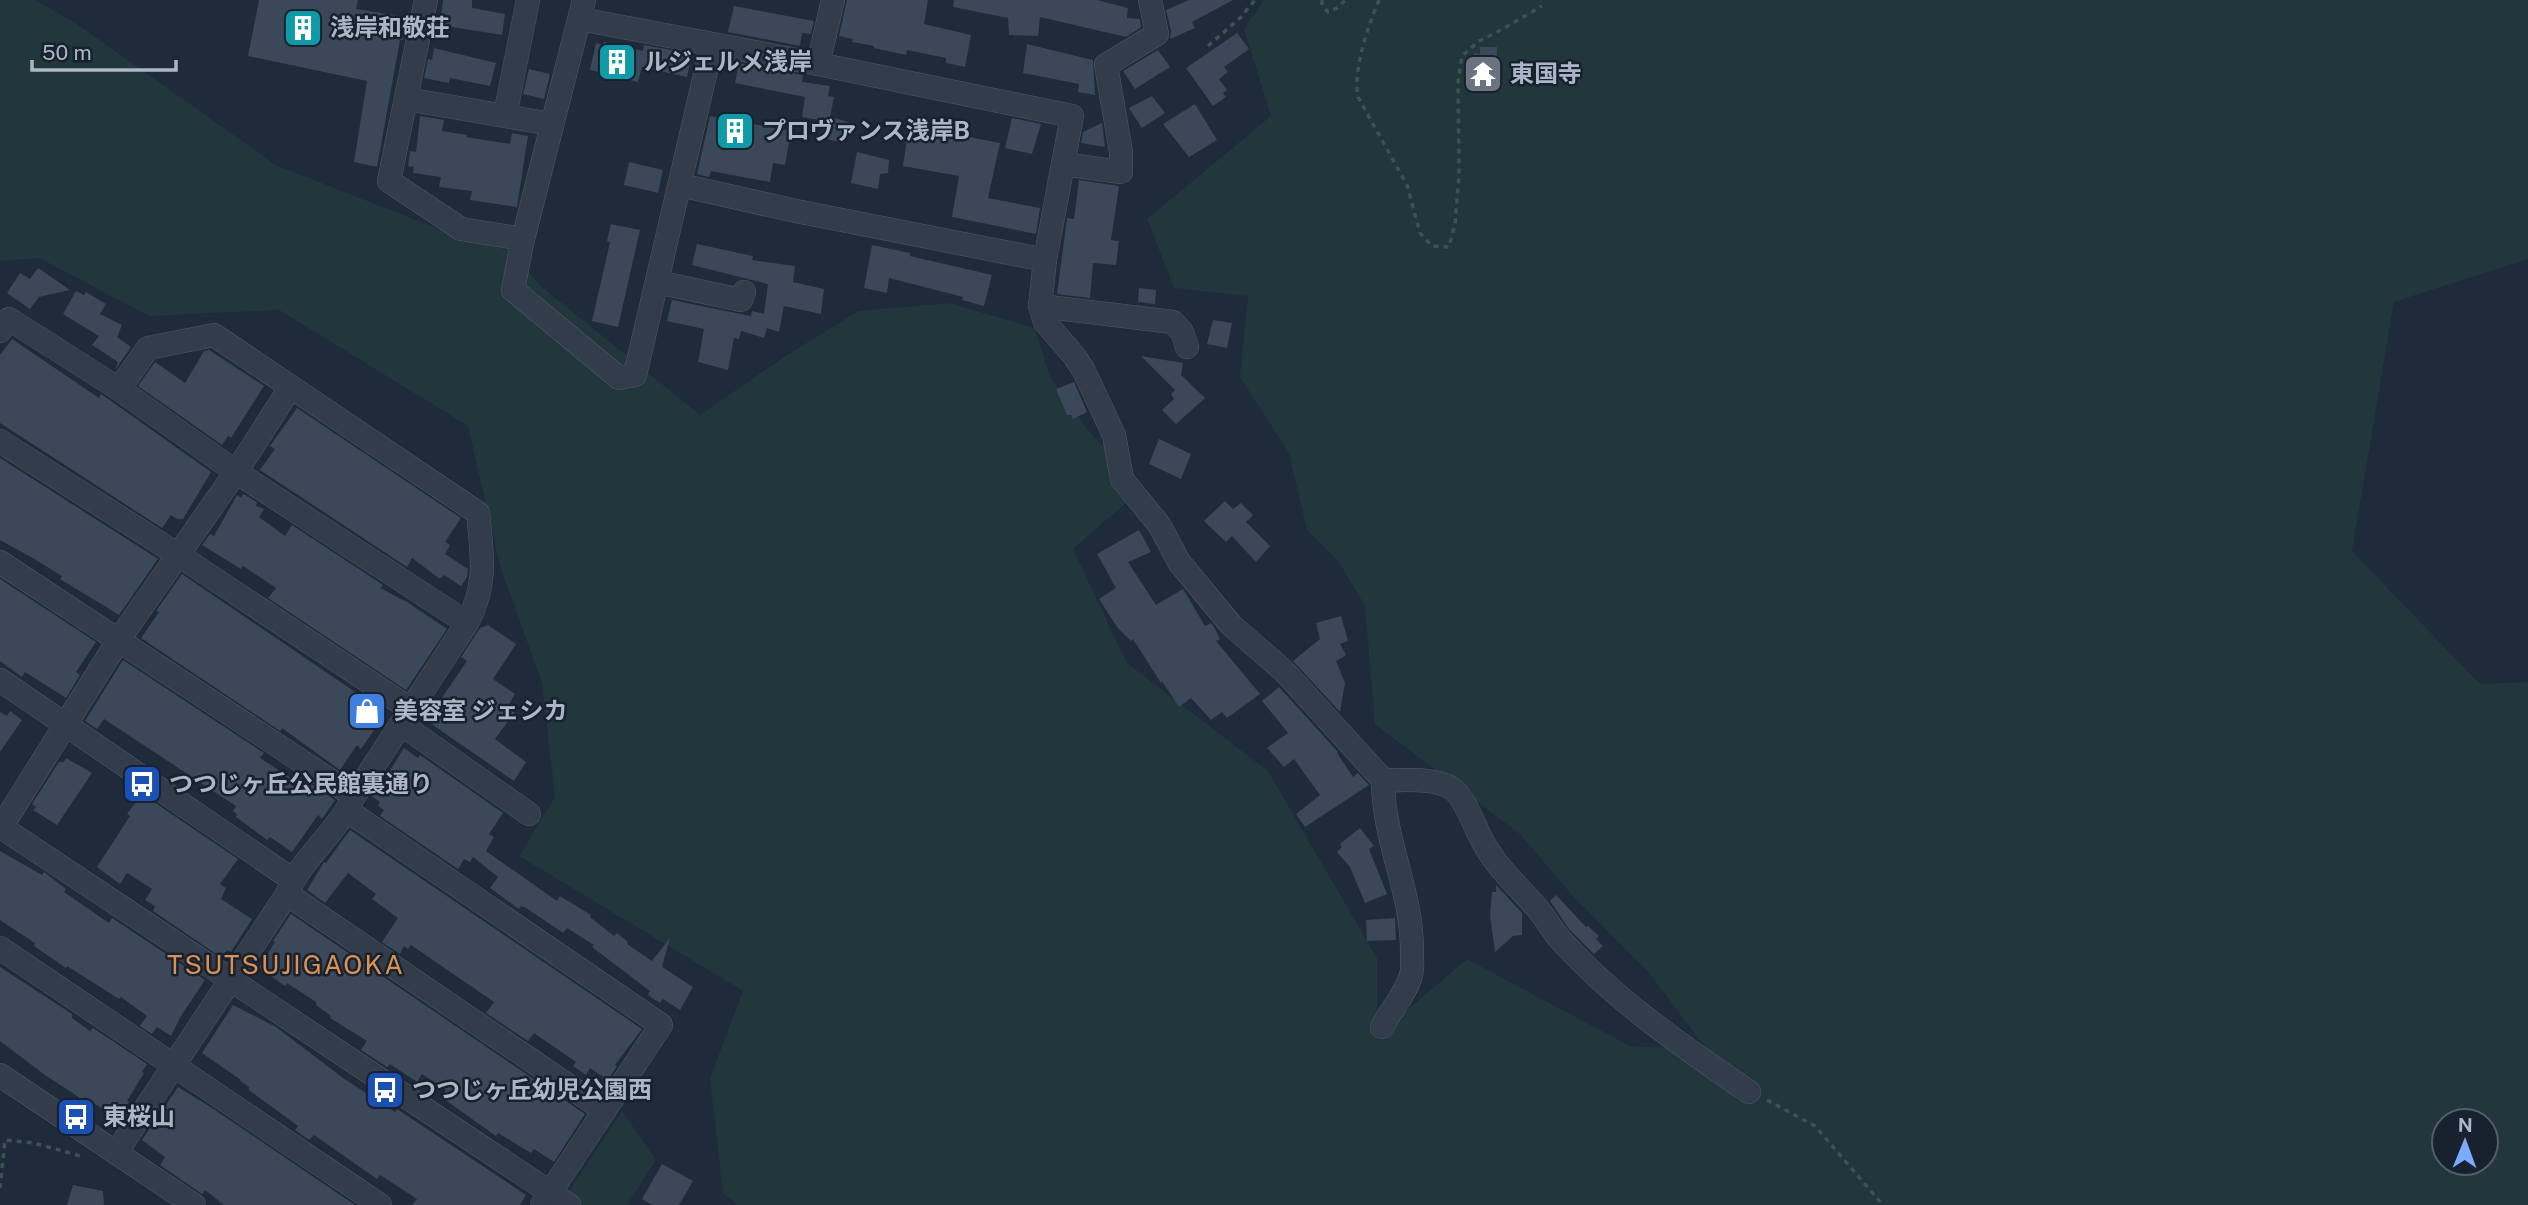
<svg xmlns="http://www.w3.org/2000/svg" width="2528" height="1205" font-family="'Public Sans','Noto Sans JP',sans-serif">
	<rect width="100%" height="100%" fill="#1f2a3a"/>
	<g fill="#21373b" fill-rule="evenodd">
		<path d="M0,0H35L74,22L276,165L459,237L508,250L542,287L700,415L787,355L858,311L949,303L1035,328L1050,377L1088,430L1106,450L1127,502L1073,549L1127,663L1268,771L1377,958V1036L1467,959L1630,1046L1707,1050L1650,974L1571,894L1521,835L1375,724L1365,606L1339,562L1307,530L1289,453L1240,377L1248,296L1174,288L1147,219L1271,116L1244,29L1264,0H2528V259L2394,302L2352,551L2480,684L2528,682V1205H739L723,1194L710,1078L743,991L519,856L555,797L542,683L500,566L468,426L279,310L149,316L39,258L0,261ZM2444,1121H2486V1163H2444Z"/>
		<polygon points="622,1111 656,1160 627,1205 573,1205 564,1199"/>
	</g>
	<g fill="#3a485a">
		<polygon points="259,0 358,0 356,9 408,17 403,40 400,40 377,167 354,162 367,81 248,56"/>
		<polygon points="443,0 472,0 472,8 505,14 502,35 440,25"/>
		<polygon points="847,0 928,0 924,24 971,35 965,67 946,63 946,58 907,50 906,55 874,48 874,46 852,42 853,39 839,36"/>
		<polygon points="954,0 1097,0 1128,8 1127,18 1140,19 1141,27 1126,37 1040,17 1038,36 1009,35 1008,18 953,7"/>
		<polygon points="1189,0 1233,0 1192,22 1195,28 1170,39 1171,31 1166,10"/>
		<polygon points="734,6 814,21 811,34 802,33 800,46 728,32"/>
		<polygon points="1237,33 1249,49 1224,67 1228,72 1219,79 1227,90 1223,93 1226,97 1213,106 1186,68"/>
		<polygon points="604,42 643,51 644,45 692,54 687,77 642,67 638,82 590,70 596,43 602,45"/>
		<polygon points="1027,44 1093,60 1095,95 1078,92 1079,84 1023,73"/>
		<polygon points="1480,47 1497,47 1496,82 1476,81 1474,53 1480,54"/>
		<polygon points="434,48 496,63 490,86 450,78 449,83 424,78 428,59 432,60"/>
		<polygon points="1158,50 1170,67 1135,89 1123,71"/>
		<polygon points="739,63 803,75 802,82 830,86 828,96 834,97 830,117 849,122 844,143 822,138 825,121 802,117 805,97 735,83"/>
		<polygon points="529,69 550,74 544,99 523,94"/>
		<polygon points="1152,96 1165,113 1142,128 1129,108"/>
		<polygon points="1195,104 1217,140 1189,157 1163,124"/>
		<polygon points="420,116 444,120 442,131 467,135 466,137 510,144 512,133 528,136 517,207 470,200 472,191 439,187 441,177 413,173 414,167 408,166 410,151 416,152"/>
		<polygon points="710,116 791,131 785,165 773,163 770,182 711,171 709,177 697,174"/>
		<polygon points="1012,118 1041,124 1032,154 1005,148"/>
		<polygon points="1102,123 1105,147 1081,143 1083,132"/>
		<polygon points="909,125 1000,143 988,198 1040,208 1036,234 952,217 959,176 903,166"/>
		<polygon points="857,152 889,160 888,173 880,174 878,189 851,183"/>
		<polygon points="629,162 663,170 658,193 624,185"/>
		<polygon points="1079,180 1119,186 1111,240 1119,241 1116,265 1093,263 1090,298 1057,294 1067,218 1074,219"/>
		<polygon points="611,224 640,230 618,327 592,321 610,242 607,241"/>
		<polygon points="697,244 753,256 752,260 795,266 793,282 824,289 821,314 784,306 779,332 767,328 764,338 741,331 739,339 734,338 728,370 698,362 704,329 667,321 672,300 751,316 752,311 764,314 768,284 692,265"/>
		<polygon points="872,245 910,253 910,256 992,275 984,306 962,300 963,297 889,278 887,293 864,288"/>
		<polygon points="38,268 70,290 39,297 30,309 7,293 20,273 30,279"/>
		<polygon points="1139,288 1156,290 1155,304 1138,302"/>
		<polygon points="76,291 84,295 86,292 106,304 100,314 122,325 117,337 131,347 115,370 118,362 92,345 99,336 63,314"/>
		<polygon points="1213,320 1232,323 1227,348 1207,344"/>
		<polygon points="12,339 99,398 101,394 111,401 211,472 183,519 177,519 171,515 162,528 0,423 0,355"/>
		<polygon points="209,350 264,386 231,438 228,436 222,445 138,386 155,362 185,383 204,351"/>
		<polygon points="1141,356 1183,363 1181,375 1205,398 1176,424 1162,410 1174,399 1171,394 1175,390"/>
		<polygon points="1074,382 1087,412 1073,419 1071,415 1067,415 1056,389"/>
		<polygon points="297,408 461,518 445,542 450,545 445,554 468,569 467,577 461,586 444,575 440,579 412,558 407,567 260,470 275,449 270,446"/>
		<polygon points="1159,439 1191,454 1181,479 1149,464"/>
		<polygon points="0,458 158,559 119,615 60,579 62,576 36,560 0,540"/>
		<polygon points="243,494 257,502 256,506 264,509 259,517 285,536 292,525 383,585 380,588 407,602 447,629 406,690 268,598 276,588 243,566 241,569 202,545 210,534 214,536 237,495 241,498"/>
		<polygon points="1225,501 1233,509 1241,503 1253,515 1246,522 1270,546 1256,562 1232,536 1226,542 1204,521"/>
		<polygon points="1139,530 1151,552 1128,562 1156,605 1183,589 1205,626 1211,623 1214,627 1220,639 1216,641 1260,694 1227,718 1222,712 1211,720 1191,698 1179,707 1162,681 1161,683 1133,639 1131,641 1117,627 1099,599 1116,588 1097,554"/>
		<polygon points="182,574 386,713 361,749 357,745 340,770 282,728 280,731 141,638 159,612 156,611"/>
		<polygon points="0,579 96,642 76,672 80,675 66,698 25,672 22,677 0,661"/>
		<polygon points="1341,616 1348,641 1340,644 1346,655 1336,661 1345,683 1340,712 1293,661 1320,639 1316,623"/>
		<polygon points="488,625 516,644 493,679 515,694 508,706 515,712 495,739 526,762 514,781 424,719 437,700 439,702 467,661 461,657 480,628"/>
		<polygon points="123,660 264,753 260,758 302,785 305,780 335,800 322,819 318,815 292,852 270,837 267,840 236,817 237,814 233,811 236,806 104,719 97,729 85,721"/>
		<polygon points="1279,687 1338,752 1337,753 1353,777 1358,773 1369,785 1305,827 1296,814 1320,795 1294,759 1284,767 1267,748 1288,733 1262,701"/>
		<polygon points="10,711 22,720 0,752 0,712 7,716"/>
		<polygon points="404,748 418,758 420,755 503,813 489,834 494,837 486,851 557,901 560,896 591,915 590,917 614,936 617,933 628,942 627,944 652,961 670,938 662,967 693,987 680,1010 663,999 660,1003 648,995 650,991 592,947 594,945 567,928 563,933 526,908 521,906 519,909 490,888 498,877 473,857 470,862 464,859 458,869 380,816 384,810 378,806 380,802 371,796 381,781 383,782"/>
		<polygon points="66,758 92,773 57,825 33,810 36,807 32,804 59,762 64,762"/>
		<polygon points="142,794 238,859 220,884 226,888 221,899 252,919 231,952 227,950 222,958 153,911 155,906 145,900 152,889 127,873 120,884 97,867 130,816 127,814"/>
		<polygon points="1360,828 1374,846 1369,849 1387,894 1365,903 1350,867 1337,852 1342,847 1340,844"/>
		<polygon points="350,830 642,1029 615,1065 617,1066 608,1080 590,1068 586,1075 573,1066 576,1062 534,1033 528,1041 486,1013 494,1002 411,945 408,949 404,946 400,954 382,942 398,918 372,899 376,894 348,873 325,903 307,890 324,862 326,863"/>
		<polygon points="0,851 42,875 44,872 66,889 64,892 109,923 112,918 205,980 181,1016 171,1036 157,1027 152,1034 140,1026 147,1016 121,997 119,999 67,966 66,968 34,946 35,943 0,920"/>
		<polygon points="1496,885 1522,913 1522,935 1513,936 1495,952 1490,916 1492,892 1496,892"/>
		<polygon points="1556,895 1586,927 1588,926 1599,936 1596,939 1603,946 1594,954 1569,929 1550,901"/>
		<polygon points="291,914 585,1114 554,1162 534,1149 531,1153 498,1133 496,1136 441,1097 446,1090 422,1074 417,1082 390,1064 387,1067 361,1050 367,1041 330,1018 331,1016 316,1005 316,1002 287,983 285,986 259,968 275,942 273,941"/>
		<polygon points="1395,918 1396,940 1367,941 1366,920"/>
		<polygon points="0,967 72,1014 72,1018 90,1031 93,1028 147,1064 142,1072 144,1073 127,1101 129,1102 117,1119 85,1097 83,1100 45,1075 0,1041"/>
		<polygon points="233,1005 276,1027 343,1078 395,1112 397,1109 526,1195 520,1205 412,1205 417,1199 380,1175 377,1179 314,1135 309,1140 295,1130 298,1126 249,1090 249,1087 240,1081 241,1080 202,1053"/>
		<polygon points="178,1087 212,1108 355,1205 224,1205 205,1190 202,1194 160,1165 165,1157 142,1140"/>
		<polygon points="662,1164 693,1181 679,1205 652,1205 642,1199"/>
		<polygon points="73,1185 103,1191 104,1205 67,1205"/>
	</g>
	<g fill="none" stroke-linecap="round" stroke-linejoin="round">
		<g stroke="#505968" stroke-width="24">
			<g id="street">
				<polyline points="426,0 389,181 461,229 523,239"/>
				<polyline points="584,0 522,243 513,290 619,378 635,375 712,45"/>
				<path d="M580,19L818,64L1072,116L1045,260L1040,306L1045,322L1075,357L1084,371L1114,435L1122,479L1160,526L1179,562L1231,625L1284,671L1383,780C1403,781 1433,777 1451,788C1464,795 1475,828 1483,842C1497,868 1518,886 1537,908C1545,917 1551,929 1559,938C1613,999 1682,1046 1749,1092"/>
				<polyline points="818,64 833,0"/>
				<polyline points="406,99 551,124"/>
				<polyline points="505,115 528,0"/>
				<polyline points="1063,164 1121,172 1121,152 1106,65 1157,34 1150,0"/>
				<polyline points="680,185 796,211 1045,260"/>
				<polyline points="657,282 741,300 744,292"/>
				<polyline points="1040,306 1173,322 1182,332 1187,347"/>
				<polyline points="0,331 9,319 119,389 236,472 467,623"/>
				<polyline points="0,441 180,556 410,709"/>
				<polyline points="0,562 354,796"/>
				<polyline points="0,680 293,880"/>
				<polyline points="401,724 529,814"/>
				<polyline points="348,811 661,1025 542,1205"/>
				<polyline points="1,827 569,1205"/>
				<polyline points="0,829 118,641 236,472 290,388"/>
				<polyline points="287,894 604,1110"/>
				<polyline points="0,948 380,1205"/>
				<path d="M1382,1027C1391,1010 1406,993 1411,975C1413,969 1412,960 1412,954C1413,892 1383,841 1383,780"/>
				<polyline points="0,1075 194,1205"/>
				<path d="M116,1153L287,894C302,857 338,832 354,796L467,623C488,584 482,554 478,513L214,335L148,348L119,389"/>
			</g>
		</g>
		<g stroke="#3b5355" stroke-width="3.5" stroke-dasharray="5 5" stroke-linecap="butt">
			<polyline points="1322,0 1322,5 1328,12 1339,7 1345,0"/>
			<path d="M1379,0C1368,27 1353,68 1358,97L1407,185L1420,233L1432,246L1449,247L1455,224L1459,175L1458,82L1462,56L1479,41L1501,30L1542,6"/>
			<polyline points="1208,46 1240,18 1255,0"/>
			<polyline points="1767,1100 1815,1126 1883,1205"/>
			<polyline points="0,1188 5,1140 34,1143 84,1157"/>
		</g>
		<use href="#street" stroke="#333c4a" stroke-width="23"/>
	</g>
	<defs>
		<g id="building-square" transform="scale(2.0125)"><rect x="-9" y="-9" width="18" height="18" rx="4" fill="#0f9aa8" stroke="#18212e"/><path d="M-4-6H4V6H1V3H-1V6H-4ZM-2.5-4.3h1.7v1.8h-1.7ZM.8-4.3h1.7v1.8H.8ZM-2.5-1h1.7V.8h-1.7ZM.8-1h1.7V.8H.8Z" fill="#fff"/></g>
		<g id="temple-square" transform="scale(2.0125)"><rect x="-9" y="-9" width="18" height="18" rx="4" fill="#6b7280" stroke="#18212e"/><path d="M0-6L5-2H3V0L6.5 2.5H4V6H1.5V3h-3V6H-4V2.5H-6.5L-3 0V-2H-5Z" fill="#fff"/></g>
		<g id="shop-square" transform="scale(2.0125)"><rect x="-9" y="-9" width="18" height="18" rx="4" fill="#3f7fe0" stroke="#18212e"/><path d="M-5-2.5h2.3a2.7 3.5 0 0 1 5.4 0H5L5.5 6h-11ZM-1.5-2.5h3a1.5 2.3 0 0 0-3 0Z" fill="#fff"/></g>
		<g id="bus-square" transform="scale(2.0125)"><rect x="-9" y="-9" width="18" height="18" rx="4" fill="#1a4fb4" stroke="#18212e"/><path d="M-5-6H5V4H4V6H2V4H-2V6H-4V4H-5ZM-3.5-4V0h7V-4ZM-3.5 1.2v1.5H-2V1.2ZM2 1.2v1.5H3.5V1.2Z" fill="#fff"/></g>
	</defs>
	<g fill-rule="evenodd">
		<use href="#building-square" x="303" y="28"/>
		<use href="#building-square" x="617" y="62"/>
		<use href="#temple-square" x="1483" y="74"/>
		<use href="#building-square" x="735" y="131"/>
		<use href="#shop-square" x="367" y="711"/>
		<use href="#bus-square" x="142" y="784"/>
		<use href="#bus-square" x="385" y="1090"/>
		<use href="#bus-square" x="76" y="1117"/>
	</g>
	<g text-anchor="middle" stroke-width="5" stroke-linejoin="round" paint-order="stroke">
		<g font-size="24" font-weight="bold" fill="#adb6c7" stroke="#18212e" text-anchor="start">
			<text x="330" y="36">浅岸和敬荘</text>
			<text x="644" y="70">ルジェルメ浅岸</text>
			<text x="1510" y="82">東国寺</text>
			<text x="762" y="139">プロヴァンス浅岸B</text>
			<text x="394" y="719">美容室 ジェシカ</text>
			<text x="169" y="792">つつじヶ丘公民館裏通り</text>
			<text x="412" y="1098">つつじヶ丘幼児公園西</text>
			<text x="103" y="1125">東桜山</text>
		</g>
		<g font-size="26" letter-spacing="2" fill="#dc9153" stroke="#18212e">
			<text x="286" y="974">TSUTSUJIGAOKA</text>
		</g>
	</g>
	<g transform="translate(2465 1142) rotate(1)"><circle r="33" fill="#18212e" stroke="#545d6b" stroke-width="2"/>
	<path d="M0-5L12 26L0 18L-12 26Z" fill="#7aabff"/>
	<text y="-10" font-size="19" font-weight="bold" text-anchor="middle" fill="#adb6c7">N</text>
	</g>
	<path d="M32 60v10h144v-10" fill="none" stroke="#adb6c7" stroke-width="3.5"/>
	<text x="42" y="60" font-size="21" fill="#adb6c7" stroke="#18212e" stroke-width="5" paint-order="stroke">50 m</text>
</svg>
